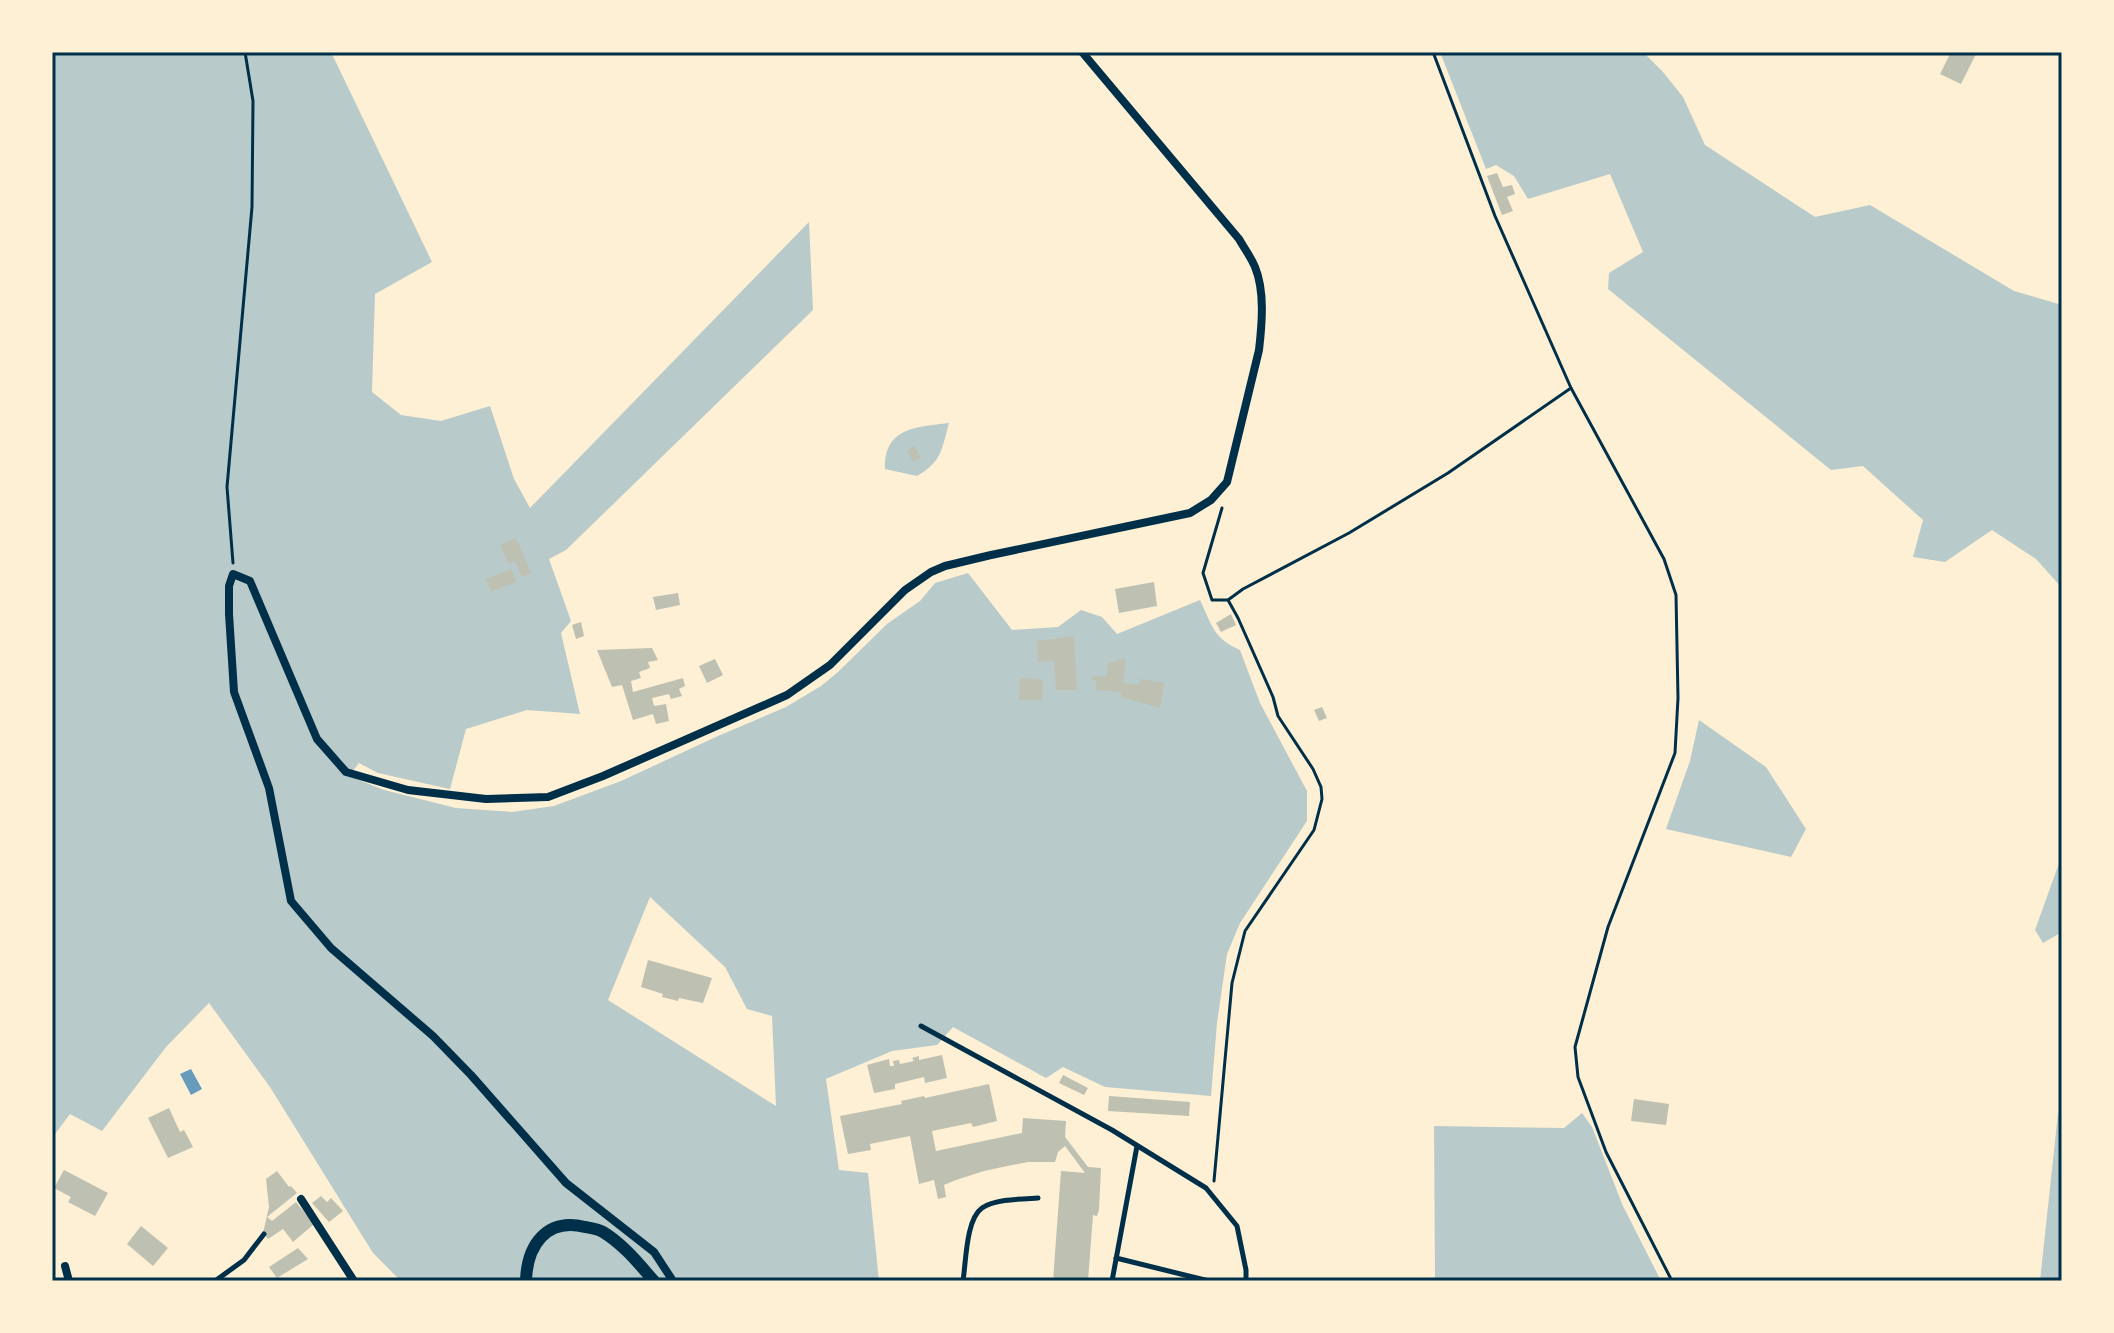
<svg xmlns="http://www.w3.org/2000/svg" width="2114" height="1333" font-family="'Sofia Sans Condensed',sans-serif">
	<rect width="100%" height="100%" fill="#fdf0d5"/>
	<g fill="#b9caca" fill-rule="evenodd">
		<path d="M52,52H331L432,262L375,294L372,392L401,415L441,421L490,406L514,479L530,508L809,222L813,310L566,550L549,559L571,621L561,633L580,714L527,710L466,729L450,789L378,773L359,763L349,776L384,790L456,808L512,812L554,806L621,781L718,736L786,707L821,686L838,672L887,624L920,601L935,583L968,573L1012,630L1058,627L1081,610L1102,617L1117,634L1200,600C1212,625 1213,638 1240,650L1260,703L1307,791V821L1240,923L1227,954L1217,1023L1211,1096L1105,1087L1063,1067L1046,1078L953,1027L937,1045L892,1051L826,1079L839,1170L868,1173L879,1281H401L373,1253L270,1087L209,1003L166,1047L102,1131L70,1114L52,1138ZM650,897L725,967L747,1009L772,1016L776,1106L608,1000Z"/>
		<polygon points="1440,52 1643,52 1663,72 1683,97 1705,145 1815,217 1870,205 2014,291 2062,305 2062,588 2036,559 1992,530 1945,562 1913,557 1923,520 1863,466 1831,470 1608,289 1609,273 1643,252 1610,174 1528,199 1514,176 1496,165 1486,169"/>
		<path d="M949,423C942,448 942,462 917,476L885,469C884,427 917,427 949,423Z"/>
		<polygon points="1699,720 1766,767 1806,829 1791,857 1666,829 1690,761"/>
		<polygon points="2062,855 2062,932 2043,943 2035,930"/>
		<polygon points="1582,1113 1592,1127 1623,1206 1661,1281 1435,1281 1434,1126 1564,1128"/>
		<polygon points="2058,1113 2062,1113 2062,1281 2040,1281"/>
	</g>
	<polygon fill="#669bbc" points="191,1069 202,1089 191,1095 180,1074"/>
	<g fill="#bec0b2">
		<polygon points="1951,52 1977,52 1961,84 1940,74"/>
		<polygon points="1497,173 1503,187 1512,185 1515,194 1507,197 1513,211 1502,215 1487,176"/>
		<polygon points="914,446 921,457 913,462 907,451"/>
		<polygon points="516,538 531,573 522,577 515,561 509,564 500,545"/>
		<polygon points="511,569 516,582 491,592 486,579"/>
		<polygon points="1154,582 1157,606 1119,613 1115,589"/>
		<polygon points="678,593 680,605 656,610 653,597"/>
		<polygon points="1231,614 1236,625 1221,632 1216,623"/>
		<polygon points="581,622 584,636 576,639 572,625"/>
		<polygon points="1074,636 1077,690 1056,690 1054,661 1038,662 1037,641"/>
		<polygon points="652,648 658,660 648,662 650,668 639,672 641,678 631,681 633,692 683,678 685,686 679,689 682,696 671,699 669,694 652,698 654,706 666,704 669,721 656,724 653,714 633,720 622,685 612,687 597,650"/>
		<polygon points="1126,658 1123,683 1139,685 1140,679 1164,683 1160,708 1121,697 1121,692 1096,690 1096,680 1092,680 1093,676 1107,676 1108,663"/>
		<polygon points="715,659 723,675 707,683 699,666"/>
		<polygon points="1020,678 1043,680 1042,700 1019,700"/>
		<polygon points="1322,707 1327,718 1319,721 1314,710"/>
		<polygon points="648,960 712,978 703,1003 679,998 678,1001 662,997 663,994 641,987"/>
		<polygon points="942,1055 947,1078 925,1083 924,1077 895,1084 895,1089 874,1093 867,1065 889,1059 890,1066 894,1066 893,1061 899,1060 900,1064 914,1061 912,1058 919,1056 919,1060"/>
		<polygon points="1063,1075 1088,1088 1084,1095 1059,1083"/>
		<polygon points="989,1084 997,1121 973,1127 971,1123 932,1131 936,1151 1022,1133 1023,1118 1066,1121 1065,1137 1088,1167 1101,1168 1099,1210 1097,1216 1093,1215 1088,1281 1053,1281 1061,1171 1085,1173 1065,1146 1058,1152 1055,1162 1028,1162 1012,1165 984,1171 956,1180 944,1185 946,1197 938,1199 934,1180 919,1184 910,1136 870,1144 871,1150 848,1154 840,1116 902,1104 901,1101 924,1096 925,1098"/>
		<polygon points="1109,1096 1190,1102 1189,1116 1108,1111"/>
		<polygon points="1634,1099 1669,1104 1666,1125 1631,1121"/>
		<polygon points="169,1108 180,1132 184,1130 193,1147 168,1158 148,1118"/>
		<polygon points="64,1170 108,1193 95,1216 68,1202 71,1197 54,1188"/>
		<polygon points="277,1171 289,1187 291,1186 297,1193 267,1217 272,1221 296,1202 314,1224 293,1242 283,1229 268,1239 263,1233 269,1207 266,1179"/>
		<polygon points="321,1196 327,1202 331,1198 343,1211 329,1222 312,1203"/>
		<polygon points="141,1226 168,1248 153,1266 127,1244"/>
		<polygon points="298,1248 308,1259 277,1278 269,1267"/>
	</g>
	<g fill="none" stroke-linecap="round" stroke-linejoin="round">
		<g stroke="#003049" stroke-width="3">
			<polyline points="1433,52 1495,216 1571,388 1664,559 1676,595 1678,698 1675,753 1608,927 1575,1047 1578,1077 1606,1152 1672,1281"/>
			<polyline points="1222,508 1203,573 1212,600 1228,600 1243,589 1349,533 1448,473 1571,388"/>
			<polyline points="233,563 227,487 252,207 253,101 245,52"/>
			<polyline points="1214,1181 1232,983 1245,931 1314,830 1322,799 1321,787 1313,769 1278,716 1273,697 1238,618 1228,600"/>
		</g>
		<g stroke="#003049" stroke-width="5">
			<polyline points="921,1026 1112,1130 1206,1188 1237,1226 1246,1270 1246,1281"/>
			<polyline points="1116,1258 1209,1281"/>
			<polyline points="215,1281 244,1260 264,1234"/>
			<path d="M963,1281C966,1262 966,1219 982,1208C995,1199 1022,1199 1038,1198"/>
			<polyline points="1112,1281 1137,1146"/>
		</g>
		<g stroke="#003049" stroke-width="8">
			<polyline points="301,1199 354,1281"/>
			<polyline points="65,1266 69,1281"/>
			<path d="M673,1281L654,1252L566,1183L471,1075L433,1036L331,948L291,901L269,788L234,692L229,614V586L233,574L250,581L317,739L346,772L408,790L486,799L548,797L603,776L787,695L830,665L905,590L931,572L945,566L991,555L1190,513L1211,500L1227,482L1259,350C1262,324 1265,291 1255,267C1251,257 1244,248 1239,239L1082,52"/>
		</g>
		<path stroke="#003049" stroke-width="12" d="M526,1281C527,1246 546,1217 585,1227C591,1228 598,1229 603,1232C623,1244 639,1264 654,1281"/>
	</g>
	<rect width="2114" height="1333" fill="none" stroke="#fdf0d5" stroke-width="108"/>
	<rect x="54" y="54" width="2006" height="1225" fill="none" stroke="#003049" stroke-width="3"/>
</svg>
